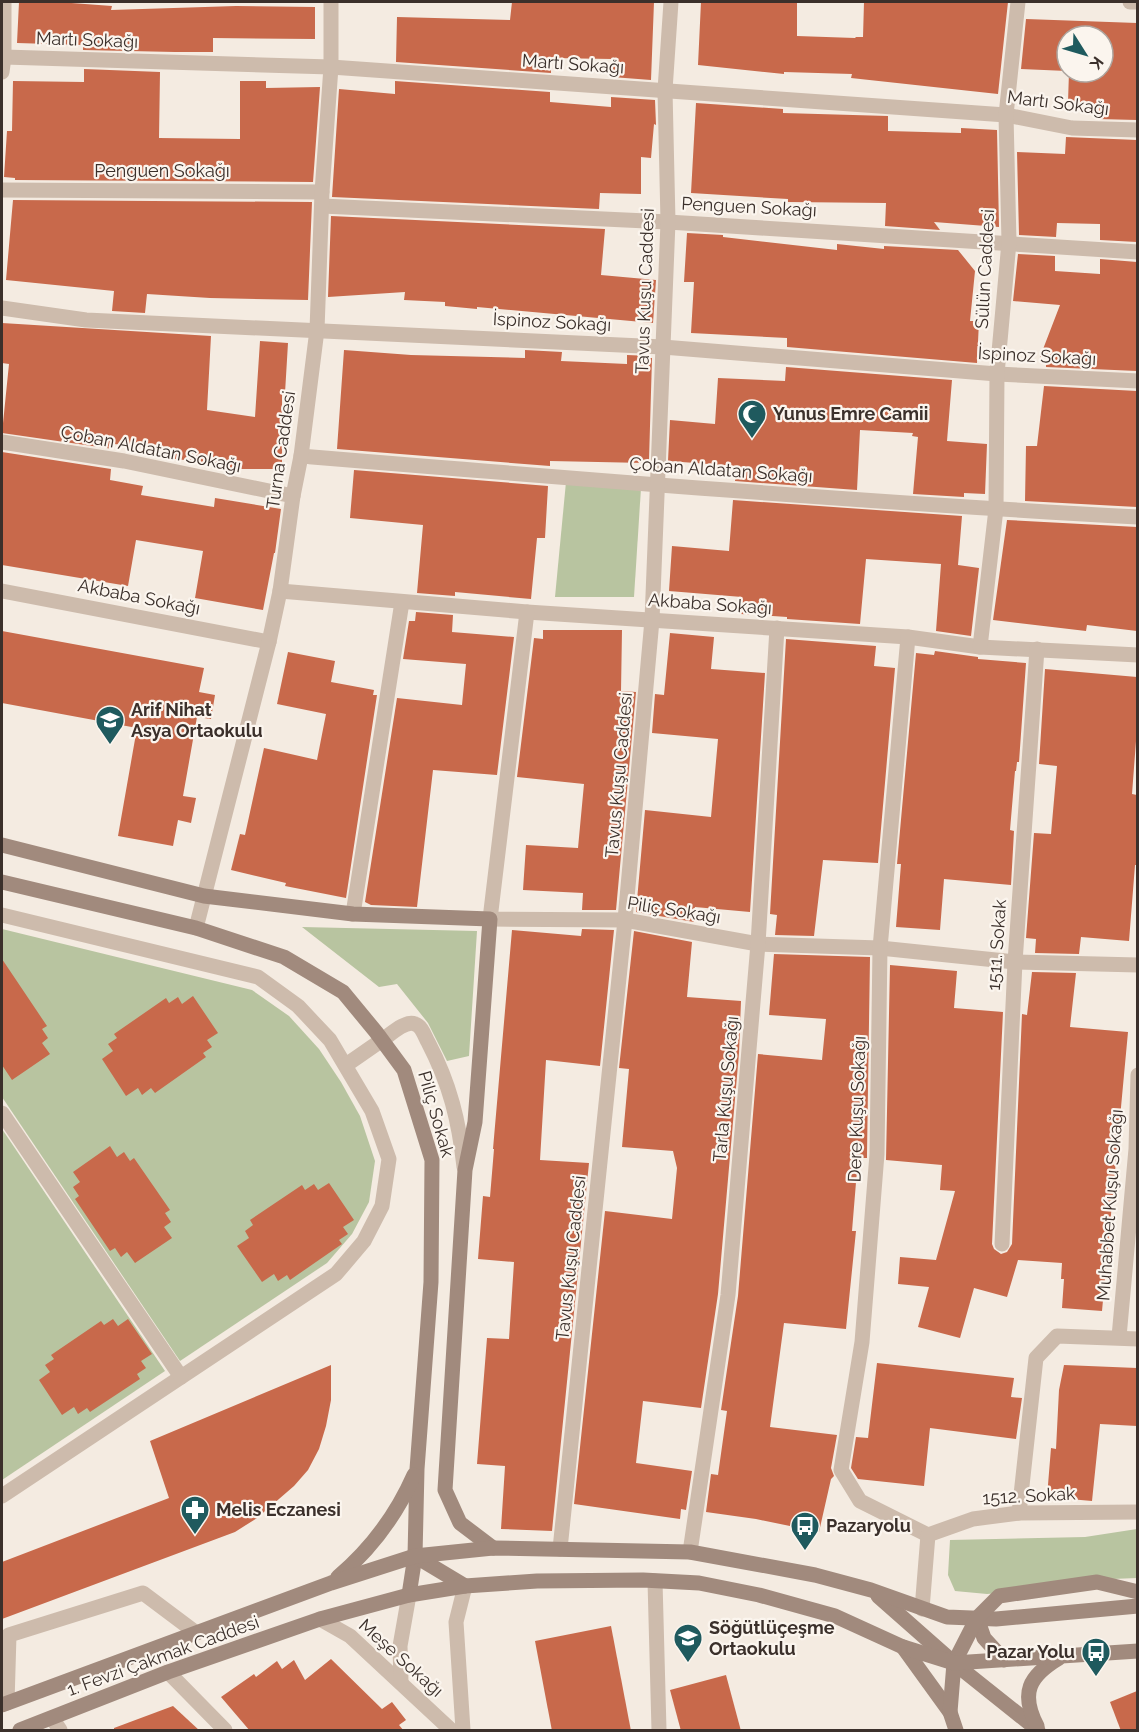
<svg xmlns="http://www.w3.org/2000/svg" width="1139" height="1732" font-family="Raleway,sans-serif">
	<rect width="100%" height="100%" fill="#f4ebe1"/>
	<g fill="#b8c4a0">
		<polygon points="566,482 641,488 634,597 555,597"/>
		<polygon points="302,927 477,931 469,1056 447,1061 428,1023 397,984 379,987"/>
		<polygon points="2,929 252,990 289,1016 319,1049 341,1082 360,1116 375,1161 369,1202 352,1234 327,1263 180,1361 2,1097"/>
		<polygon points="2,1129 165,1371 2,1480"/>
		<polygon points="1137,1529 1137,1578 1088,1580 1039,1590 987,1594 955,1591 948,1575 950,1540 1085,1537"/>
	</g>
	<g fill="#c8694b">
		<polygon points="19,2 58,2 112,6 111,10 236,6 315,7 315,39 213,38 213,52 175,52 83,50 83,45 17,43"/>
		<polygon points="512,2 654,2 651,80 612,77 612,59 551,58 551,73 396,62 397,17 510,20"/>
		<polygon points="701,2 797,2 797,36 855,38 856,37 863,37 864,2 1008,2 998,94 851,78 852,74 784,72 784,74 698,65"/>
		<polygon points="1026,19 1137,23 1137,120 1098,119 1100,105 1068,102 1069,72 1103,72 1103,36 1067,36 1067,71 1021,69"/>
		<polygon points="84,69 160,72 159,138 240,139 240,81 266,81 266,88 320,87 313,182 15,180 15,178 4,177 7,131 12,131 13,81 84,82"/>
		<polygon points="395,81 550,92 550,102 611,107 611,97 655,100 656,125 654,124 651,158 641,157 641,194 600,193 599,209 332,197 339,89 395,94"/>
		<polygon points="696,103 783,109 783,113 888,116 888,131 961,133 961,128 997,130 999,227 934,222 940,230 885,226 886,203 788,202 788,199 691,193"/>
		<polygon points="1066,137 1137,140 1137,242 1100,240 1100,224 1057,223 1056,237 1019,235 1017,152 1065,154"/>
		<polygon points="13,200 312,202 308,300 210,298 147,294 145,313 112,311 114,291 6,280"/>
		<polygon points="331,216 605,229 601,275 656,280 653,323 477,307 477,309 445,306 445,302 404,300 405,292 328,297"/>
		<polygon points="687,233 723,235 723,237 837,250 837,244 884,249 884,246 958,250 975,271 970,321 979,321 977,363 787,347 787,338 691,333 694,282 684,282"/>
		<polygon points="1018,254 1055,256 1055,271 1100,274 1100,259 1137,262 1137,371 1046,367 1046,359 1040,357 1060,305 1013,301"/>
		<polygon points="2,323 211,336 207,410 255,417 260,341 288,343 285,393 282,393 282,469 220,469 221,464 166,458 167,449 114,444 113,449 2,433 9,364 2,363"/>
		<polygon points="344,350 411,355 525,358 525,350 562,352 561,361 627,364 627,355 650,356 650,358 652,358 649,460 646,460 646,463 550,461 550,466 337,449"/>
		<polygon points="786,367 952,380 947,441 987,444 985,494 964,493 964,497 913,494 918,437 912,436 913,433 860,430 857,490 735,481 736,466 668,461 670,420 715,424 718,378 785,381"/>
		<polygon points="1044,386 1137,391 1137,507 1025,501 1026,446 1037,446"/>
		<polygon points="2,452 111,469 110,480 143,486 141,495 214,507 215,498 281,509 275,553 274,553 263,610 195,598 203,551 136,540 128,586 2,565"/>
		<polygon points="354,470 548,486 545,538 537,538 531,599 455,592 455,596 417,593 423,525 350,518"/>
		<polygon points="733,500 962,516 958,565 979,568 971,636 936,631 941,564 866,559 860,624 787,619 787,617 741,614 742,597 669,591 672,546 729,551"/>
		<polygon points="1007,520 1137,527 1137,631 1087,625 1086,631 993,620"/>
		<polygon points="416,612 453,615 452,632 514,637 497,775 433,770 417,907 371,905 365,902 397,698 462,705 466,664 403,659 409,621 415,621"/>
		<polygon points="543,630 622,630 621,691 636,692 616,910 582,910 583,893 523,890 526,845 578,848 584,784 517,777 534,638 543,639"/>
		<polygon points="2,631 204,668 199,692 215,695 211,719 197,717 183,796 196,798 191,823 178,820 173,846 118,836 137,728 2,703"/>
		<polygon points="670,633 714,637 711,669 765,673 750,912 695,907 694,922 636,912 645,810 711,817 718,739 652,733 655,694 664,695"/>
		<polygon points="786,639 876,646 874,666 895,668 878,863 823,860 814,936 775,935 777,915 770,914"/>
		<polygon points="935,651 978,657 978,659 1026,663 1019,762 1017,762 1016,771 1015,771 1010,830 1014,831 1011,885 944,879 940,930 896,927 901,864 897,864 916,653 934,655"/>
		<polygon points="288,652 335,661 331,682 374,690 373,695 377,695 346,898 285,886 286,883 231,870 240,834 245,835 264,748 317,760 326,714 277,704"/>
		<polygon points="1045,669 1137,677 1137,728 1132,794 1137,795 1137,865 1135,865 1129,941 1081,937 1079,954 1035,953 1036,939 1026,938 1034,833 1051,834 1057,766 1039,764"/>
		<polygon points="582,929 614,930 600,1066 546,1060 540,1160 589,1163 552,1531 501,1529 505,1466 477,1464 487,1338 509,1339 514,1262 478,1259 483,1196 490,1197 494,1149 493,1149 512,930 581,936"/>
		<polygon points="634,931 692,942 687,997 741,1001 739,1053 718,1294 701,1408 643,1401 636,1463 692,1471 686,1510 681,1509 680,1519 574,1504 605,1211 672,1219 677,1168 673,1151 622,1147 629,1069 619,1068"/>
		<polygon points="774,954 870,957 867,1154 867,1158 858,1158 852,1231 856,1231 846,1329 784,1323 770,1427 837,1435 831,1468 834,1476 831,1479 819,1532 756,1519 706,1512 711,1474 718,1475 727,1411 721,1410 738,1296 758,1054 822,1060 826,1019 769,1015"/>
		<polygon points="2,959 47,1026 42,1029 48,1038 42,1043 50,1054 12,1080 2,1065"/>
		<polygon points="890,965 957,971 954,1008 1003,1012 992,1244 994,1249 1001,1254 1007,1252 1012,1244 1022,1014 1027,1015 1032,972 1076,973 1070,1027 1128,1032 1102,1311 1062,1308 1064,1279 1061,1279 1062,1263 1018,1260 1007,1297 974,1288 960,1338 918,1327 929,1287 898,1284 900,1257 936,1260 955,1191 940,1190 942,1165 886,1160"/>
		<polygon points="193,996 218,1033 207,1040 212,1047 203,1053 206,1057 155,1093 151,1088 142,1095 138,1088 126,1096 102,1059 113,1051 108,1044 117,1038 114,1034 166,998 169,1003 178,997 182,1004"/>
		<polygon points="110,1146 117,1157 124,1152 130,1161 134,1158 170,1210 165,1213 171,1222 164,1227 172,1238 135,1263 127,1252 121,1257 115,1248 110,1251 75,1199 79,1196 73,1187 80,1182 73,1172"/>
		<polygon points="329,1183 354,1220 343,1227 348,1234 339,1240 342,1244 290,1280 287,1275 278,1281 274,1274 262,1282 237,1246 249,1238 245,1231 253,1225 250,1220 302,1185 305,1190 314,1184 318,1190"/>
		<polygon points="113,1319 118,1326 128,1319 152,1354 141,1361 146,1368 137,1374 140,1379 90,1412 87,1408 78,1414 74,1407 62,1415 39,1380 50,1372 45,1365 54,1359 51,1355 101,1321 104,1325"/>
		<polygon points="877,1363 1014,1378 1011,1397 1022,1398 1016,1439 930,1428 924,1486 858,1479 851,1468 856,1437 868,1438"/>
		<polygon points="331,1365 331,1400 326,1426 319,1449 308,1470 294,1486 257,1518 235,1532 2,1619 2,1562 169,1498 150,1441"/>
		<polygon points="1064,1365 1137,1368 1137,1426 1100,1424 1092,1501 1047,1497 1051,1448 1056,1449 1059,1390"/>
		<polygon points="611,1626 631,1731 552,1731 535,1641"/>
		<polygon points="331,1659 382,1709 392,1702 406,1720 399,1725 404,1731 250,1731 221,1697 254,1674 256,1677 277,1661 282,1669 294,1660 305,1680"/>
		<polygon points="726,1675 741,1731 681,1731 670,1690"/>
		<polygon points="1137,1691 1137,1731 1121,1731 1110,1702"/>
		<polygon points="173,1706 200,1731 114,1731 114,1728"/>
	</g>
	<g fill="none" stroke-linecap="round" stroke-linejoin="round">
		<g stroke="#cdbbac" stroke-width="15">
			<path d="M382,1040C390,1035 405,1020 415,1024C422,1026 425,1037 428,1042C450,1084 459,1121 464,1167"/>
			<polyline points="655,1581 659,1730"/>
			<polyline points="7,1703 9,1635 143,1593 195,1632"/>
		</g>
		<g stroke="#cdbbac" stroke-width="15">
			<polyline points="1130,2 1138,2"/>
			<polyline points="4,57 331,67 1006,115 1072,128 1138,130"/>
			<polyline points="2,72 4,57 4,2"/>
			<polyline points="2,190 322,192"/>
			<polyline points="322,206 668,222 1138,252"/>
			<polyline points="2,308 86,320 663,347 997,374 1138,381"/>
			<polyline points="2,442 124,461 293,496"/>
			<path d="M301,456C580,479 858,502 1138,517"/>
			<polyline points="2,591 269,642"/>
			<polyline points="280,591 527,612 908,637 980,647 1138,655"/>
			<polyline points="527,612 490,919 625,920 758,944 880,948 1015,962 1138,965"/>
			<polyline points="908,637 880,948 877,1154 862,1342 841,1470 860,1501 928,1535"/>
			<polyline points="980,647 996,509 997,374 1009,242 1006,115 1018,2"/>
			<polyline points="353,914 402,602"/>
			<polyline points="2,915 258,977 298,1006 330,1040 372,1111 389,1159 382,1206 364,1241 336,1274 2,1496"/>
			<polyline points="196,928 269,642 280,591 293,496 301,456 317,330 322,192 331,67 331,2"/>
			<polyline points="346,1065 382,1040"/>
			<polyline points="2,1113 181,1377"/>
			<polyline points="1002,1244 1015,962 1037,649"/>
			<polyline points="1119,1337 1136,1149 1138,1075"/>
			<polyline points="1019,1513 1036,1358 1057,1336 1138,1339"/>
			<polyline points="560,1549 625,920 652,620 668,222 665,90 671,2"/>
			<polyline points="690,1552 728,1295 758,944 777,628"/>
			<polyline points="922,1609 928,1535 973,1519 1019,1513 1138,1512"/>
			<polyline points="320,1619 350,1636 451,1730"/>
			<polyline points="168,1672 225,1730"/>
			<polyline points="401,1682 400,1646 409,1595"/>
			<polyline points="52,1718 60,1730"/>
			<polyline points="463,1730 456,1622 465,1586"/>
		</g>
		<g stroke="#a18a7d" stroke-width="15">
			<polyline points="2,845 204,896 353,914 490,919 475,1122 465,1170 445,1490 460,1523 493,1548"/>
			<polyline points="2,882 196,928 284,957 343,992 376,1032 404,1070 432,1160 431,1282 417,1469 415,1556 409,1595"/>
			<polyline points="415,1556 465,1586"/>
			<path d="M338,1577C372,1548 396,1516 414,1475"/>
			<polyline points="878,1596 954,1663 1038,1730"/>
			<polyline points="977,1618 984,1638 1004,1660"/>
			<polyline points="903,1647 950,1712 956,1730"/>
			<polyline points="2,1705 331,1583 415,1556 493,1548 690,1552 815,1575 871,1590 947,1617 996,1619 1138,1606"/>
			<polyline points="950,1712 954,1663 977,1618 999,1596 1097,1582 1138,1592"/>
			<path d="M1037,1726C1020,1693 1029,1676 1059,1658"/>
			<polyline points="20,1730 168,1672 320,1619 409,1595 465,1586 537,1581 643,1580 699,1583 759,1595 835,1616 903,1647 954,1663 1138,1651"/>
		</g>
	</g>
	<defs>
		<g id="mosque-pin" transform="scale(1.5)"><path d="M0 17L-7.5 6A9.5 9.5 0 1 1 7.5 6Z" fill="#1f5a5e" stroke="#fbf5ee"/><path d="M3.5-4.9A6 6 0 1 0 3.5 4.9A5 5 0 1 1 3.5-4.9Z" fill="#fff"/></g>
		<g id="school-pin" transform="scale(1.5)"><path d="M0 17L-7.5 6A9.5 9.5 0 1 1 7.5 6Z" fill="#1f5a5e" stroke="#fbf5ee"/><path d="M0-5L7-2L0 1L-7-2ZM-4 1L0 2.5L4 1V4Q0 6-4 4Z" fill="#fff"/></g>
		<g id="pharmacy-pin" transform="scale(1.5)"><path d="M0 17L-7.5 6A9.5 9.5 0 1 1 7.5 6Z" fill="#1f5a5e" stroke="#fbf5ee"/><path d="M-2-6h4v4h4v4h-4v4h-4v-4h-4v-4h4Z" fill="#fff"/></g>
		<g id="bus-pin" transform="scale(1.5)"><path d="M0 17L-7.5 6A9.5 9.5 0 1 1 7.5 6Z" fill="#1f5a5e" stroke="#fbf5ee"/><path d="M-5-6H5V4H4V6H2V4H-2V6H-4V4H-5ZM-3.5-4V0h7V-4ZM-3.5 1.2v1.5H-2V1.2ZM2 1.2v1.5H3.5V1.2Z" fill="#fff"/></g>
	</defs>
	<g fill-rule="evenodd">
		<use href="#mosque-pin" x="752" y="414"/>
		<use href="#school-pin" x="110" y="720"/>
		<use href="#pharmacy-pin" x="195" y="1510"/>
		<use href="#bus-pin" x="805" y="1526"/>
		<use href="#school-pin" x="688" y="1638"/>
		<use href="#bus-pin" x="1096" y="1652"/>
	</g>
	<g text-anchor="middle" stroke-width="4.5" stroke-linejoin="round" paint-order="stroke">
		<g font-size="18" fill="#3b302b" stroke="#fbf5ee">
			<text transform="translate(87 40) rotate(2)" y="6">Martı Sokağı</text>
			<text transform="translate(573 64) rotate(4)" y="6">Martı Sokağı</text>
			<text transform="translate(1058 103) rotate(7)" y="6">Martı Sokağı</text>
			<text x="162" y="177">Penguen Sokağı</text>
			<text transform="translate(749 207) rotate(3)" y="6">Penguen Sokağı</text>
			<text transform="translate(985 269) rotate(-87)" y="6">Sülün Caddesi</text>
			<text transform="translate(645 291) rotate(-88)" y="6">Tavus Kuşu Caddesi</text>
			<text transform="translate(552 322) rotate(3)" y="6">İspinoz Sokağı</text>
			<text transform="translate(1037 356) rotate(3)" y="6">İspinoz Sokağı</text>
			<text transform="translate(151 449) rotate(11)" y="6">Çoban Aldatan Sokağı</text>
			<text transform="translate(281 450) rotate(-82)" y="6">Turna Caddesi</text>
			<text transform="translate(721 470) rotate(4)" y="6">Çoban Aldatan Sokağı</text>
			<text transform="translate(139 597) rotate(11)" y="6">Akbaba Sokağı</text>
			<text transform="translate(710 604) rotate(4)" y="6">Akbaba Sokağı</text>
			<text transform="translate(619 775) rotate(-85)" y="6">Tavus Kuşu Caddesi</text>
			<text transform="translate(674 910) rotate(9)" y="6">Piliç Sokağı</text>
			<text transform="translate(997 945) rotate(-86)" y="6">1511. Sokak</text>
			<text transform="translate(726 1089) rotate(-85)" y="6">Tarla Kuşu Sokağı</text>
			<text transform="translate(857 1109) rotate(-88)" y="6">Dere Kuşu Sokağı</text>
			<text transform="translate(436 1114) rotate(74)" y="6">Piliç Sokak</text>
			<text transform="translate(1110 1205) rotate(-86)" y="6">Muhabbet Kuşu Sokağı</text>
			<text transform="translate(571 1258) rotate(-84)" y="6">Tavus Kuşu Caddesi</text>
			<text transform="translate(1029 1496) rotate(-3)" y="6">1512. Sokak</text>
			<text transform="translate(163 1656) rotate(-20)" y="6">1. Fevzi Çakmak Caddesi</text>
			<text transform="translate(401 1658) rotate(42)" y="6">Meşe Sokağı</text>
		</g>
		<g font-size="18" font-weight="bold" fill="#3b302b" stroke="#fbf5ee" text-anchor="start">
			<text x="773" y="420">Yunus Emre Camii</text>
			<text x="131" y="716">Arif Nihat<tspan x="131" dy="21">Asya Ortaokulu</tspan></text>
			<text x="216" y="1516">Melis Eczanesi</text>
			<text x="826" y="1532">Pazaryolu</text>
			<text x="709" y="1634">Söğütlüçeşme<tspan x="709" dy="21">Ortaokulu</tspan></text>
			<text x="1075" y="1658" text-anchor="end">Pazar Yolu</text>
		</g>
	</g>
	<rect width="1139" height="1732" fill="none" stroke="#3b302b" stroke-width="6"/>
	<g transform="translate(1085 54) rotate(127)"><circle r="28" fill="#fbf5ee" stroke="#aea6a0" stroke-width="1.5"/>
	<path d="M0-4.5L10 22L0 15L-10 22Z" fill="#1f5a5e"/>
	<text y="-9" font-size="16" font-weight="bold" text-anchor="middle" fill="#3b302b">K</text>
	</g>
</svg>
